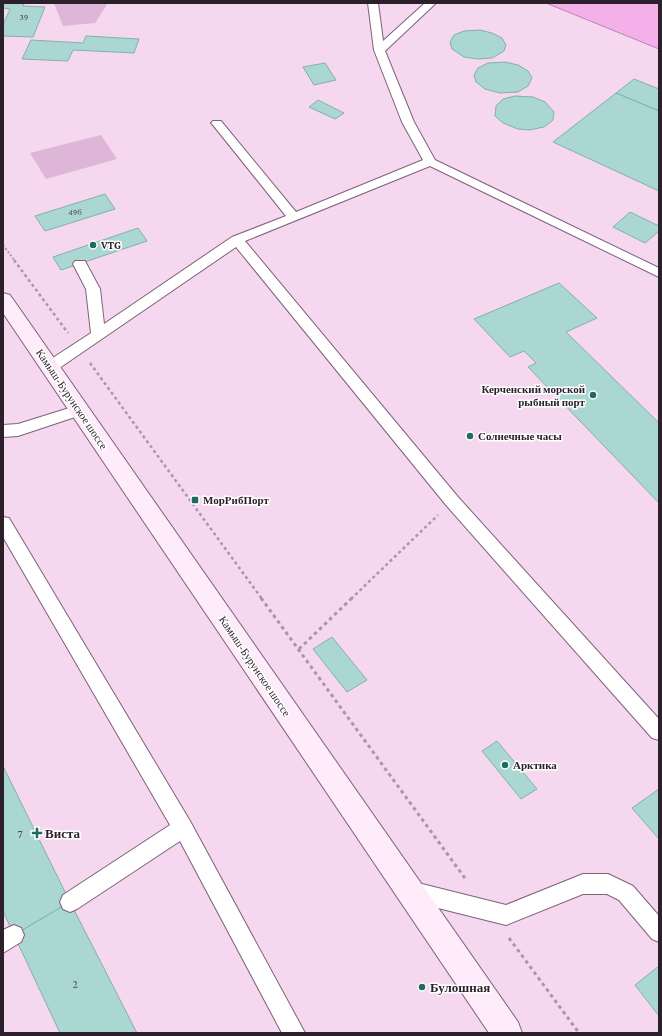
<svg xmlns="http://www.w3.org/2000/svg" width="662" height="1036" font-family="'Crimson Pro',serif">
	<rect width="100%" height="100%" fill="#f6d7f0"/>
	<g fill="#deb6d7">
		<polygon points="54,3 108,3 95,23 63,26"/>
		<polygon points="101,135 117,159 46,179 30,153"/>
	</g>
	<polygon fill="#f4b1e9" stroke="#b886b0" points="546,3 659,3 659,49"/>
	<g fill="#aad7d2" stroke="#84b0ab">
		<polygon points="3,3 24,3 23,6 45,7 33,37 3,36 3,25 10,9 3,8"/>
		<polygon points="480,30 492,33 502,38 506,45 504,51 492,58 478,59 464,57 452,49 450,42 454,35 464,31"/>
		<polygon points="86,36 139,39 134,53 73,50 68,61 22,59 31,40 83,43"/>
		<polygon points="505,62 518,65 528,71 532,78 528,86 518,92 500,93 485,89 476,82 474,75 478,68 488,63"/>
		<polygon points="325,63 336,80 314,85 303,67"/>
		<polygon points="634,79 659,89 659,111 616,93"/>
		<polygon points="616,93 659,111 659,191 553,142"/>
		<polygon points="515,96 533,97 545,102 554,112 553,120 544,127 529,130 518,129 503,123 495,116 496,106 503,99"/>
		<polygon points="318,100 344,113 335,119 309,107"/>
		<polygon points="105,194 115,209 45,231 35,216"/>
		<polygon points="630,212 659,226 659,231 645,243 613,227"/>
		<polygon points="138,228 147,241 61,270 53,257"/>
		<polygon points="559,283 597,318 566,332 659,423 659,503 528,367 536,363 524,351 510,357 474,319"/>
		<polygon points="332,637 367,680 347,692 313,649"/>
		<polygon points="497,741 537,789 521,799 482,751"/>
		<polygon points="3,766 70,902 14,935 3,911"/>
		<polygon points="659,789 659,839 632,808"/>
		<polygon points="70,902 137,1033 60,1033 14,935"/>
		<polygon points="659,966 659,1016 635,985"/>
	</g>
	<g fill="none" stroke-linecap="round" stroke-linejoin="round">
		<g stroke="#7d6278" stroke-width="2">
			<g id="lane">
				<polygon points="368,3 378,3 383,41 425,3 436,3 385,51 414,122 435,160 659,268 659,277 430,166 245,241 458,497 659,719 659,740 652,738 446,505 236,247 55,371 50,372 45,371 43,367 45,363 91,333 86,289 73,264 75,261 85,261 100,289 104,324 232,237 286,216 213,125 211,123 213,121 221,121 296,212 423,160 402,122 374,50"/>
				<polygon points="79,405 84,406 86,410 84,414 18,436 3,437 3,425 18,424"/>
				<polygon points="3,517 9,518 190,821 305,1033 282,1033 180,841 77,909 70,912 63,909 60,902 63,895 170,825 3,537"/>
				<polygon points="583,874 608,874 633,886 659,916 659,942 652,939 619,900 607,894 583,894 506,925 410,901 403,898 400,891 403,884 410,881 506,905"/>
				<polygon points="14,925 21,928 24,935 21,942 3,953 3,930"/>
			</g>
		</g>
		<g stroke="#7d6278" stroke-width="2">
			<polygon id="secondary" points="3,293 10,295 518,1022 522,1033 489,1033 3,313"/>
		</g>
		<polyline stroke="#ad95a9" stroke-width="2" stroke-dasharray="2 2" stroke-linecap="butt" points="3,245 15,261"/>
		<g stroke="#ad95a9" stroke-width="2.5" stroke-dasharray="3 3" stroke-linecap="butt">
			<polyline points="14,260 68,333"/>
			<polyline points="90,363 262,599"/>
			<polyline points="351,599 438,515"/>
		</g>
		<g stroke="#ad95a9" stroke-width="3" stroke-dasharray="3.5 3.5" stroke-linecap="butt">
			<polyline points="261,598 467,881"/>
			<polyline points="299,649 352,598"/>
			<polyline points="509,938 579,1033"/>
		</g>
		<use href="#lane" fill="#fff" fill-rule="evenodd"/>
		<use href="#secondary" fill="#feecfb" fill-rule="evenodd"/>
	</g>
	<g fill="#206a64" stroke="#fff" stroke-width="1.5">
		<circle cx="93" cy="245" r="4"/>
		<circle cx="593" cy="395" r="4"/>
		<circle cx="470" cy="436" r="4"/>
		<rect x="191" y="496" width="8" height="8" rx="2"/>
		<circle cx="505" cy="765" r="4"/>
		<path d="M35 827h4v4h4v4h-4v4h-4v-4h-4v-4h4z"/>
		<circle cx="422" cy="987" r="4"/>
	</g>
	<g text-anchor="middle" stroke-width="3" stroke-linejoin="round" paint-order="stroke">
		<g font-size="9" fill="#4c4e54">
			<text x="24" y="20">39</text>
			<text x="75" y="215">49б</text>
		</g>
		<g font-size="11" font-weight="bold" fill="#2c212a" stroke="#fff" text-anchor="start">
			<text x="101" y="249">VTG</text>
			<text x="585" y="393" text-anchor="end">Керченский морской<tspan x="585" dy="13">рыбный порт</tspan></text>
			<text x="478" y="440">Солнечные часы</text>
			<text x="203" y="504">МорРибПорт</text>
			<text x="513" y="769">Арктика</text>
		</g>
		<g font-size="11" fill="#2c212a" stroke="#fff">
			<text transform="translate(72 399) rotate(56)" y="4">Камыш-Бурунское шоссе</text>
			<text transform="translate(255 666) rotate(56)" y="4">Камыш-Бурунское шоссе</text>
		</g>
		<g font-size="11" fill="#4c4e54">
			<text x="20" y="838">7</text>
			<text x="75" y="988">2</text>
		</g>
		<g font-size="13" font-weight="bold" fill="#2c212a" stroke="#fff" text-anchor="start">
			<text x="45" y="838">Виста</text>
			<text x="430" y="992">Булошная</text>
		</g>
	</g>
	<rect width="662" height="1036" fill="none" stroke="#2c212a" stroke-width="8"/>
</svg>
